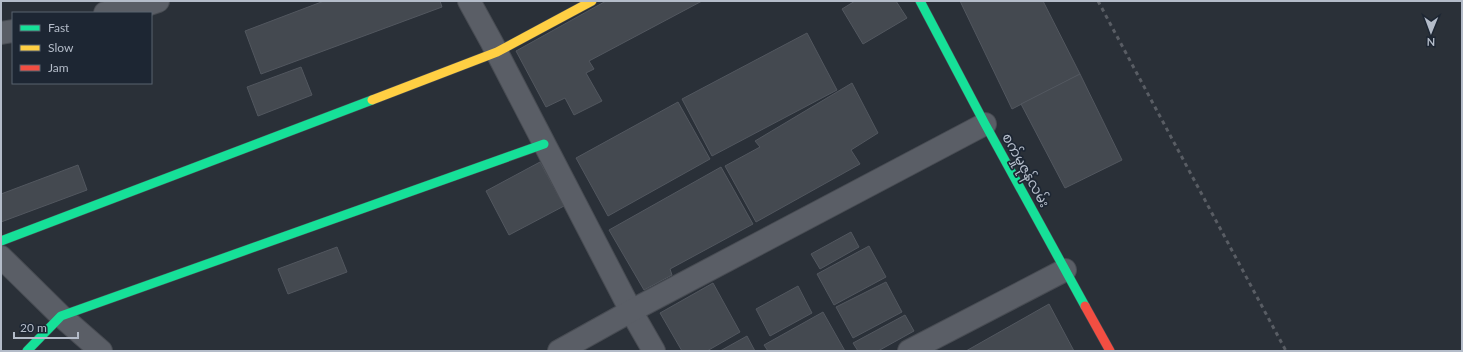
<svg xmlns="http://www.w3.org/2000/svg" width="1463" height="352" font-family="Lato,'Noto Sans Myanmar',sans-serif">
	<rect width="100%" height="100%" fill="#2a3038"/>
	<g fill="#444950" stroke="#52575f">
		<polygon points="324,1 440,1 442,7 261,74 245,31"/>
		<polygon points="606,1 702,1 589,61 594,69 586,73 602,101 574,115 565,98 546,107 516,51"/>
		<polygon points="855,1 896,1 907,18 863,44 842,9"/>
		<polygon points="960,1 1043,1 1080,74 1012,109"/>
		<polygon points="807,33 837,90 712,156 682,99"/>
		<polygon points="301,67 312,95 258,116 247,87"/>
		<polygon points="1080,74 1122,160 1065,188 1021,104"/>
		<polygon points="852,83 878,133 851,150 860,164 756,222 725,166 760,147 755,141"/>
		<polygon points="678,102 710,159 608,216 576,158"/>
		<polygon points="540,162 564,206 509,235 486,191"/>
		<polygon points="78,165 87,190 1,222 1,194"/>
		<polygon points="721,167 753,224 670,269 672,275 644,290 609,230"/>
		<polygon points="851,232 859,247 820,269 811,254"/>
		<polygon points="869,246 886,277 834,305 817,274"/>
		<polygon points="337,247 347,272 288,294 278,269"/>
		<polygon points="886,282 902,312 853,338 836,307"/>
		<polygon points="713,283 740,332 707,351 682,351 660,313"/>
		<polygon points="798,286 812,313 770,336 756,309"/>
		<polygon points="1049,304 1074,351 966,351"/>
		<polygon points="823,312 845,351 768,351 764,345"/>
		<polygon points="905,315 914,331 878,351 858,351 853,343"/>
		<polygon points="747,336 755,351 720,351"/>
	</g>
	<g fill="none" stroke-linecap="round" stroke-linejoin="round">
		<g stroke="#484c53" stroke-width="24">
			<g id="street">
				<polyline points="469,1 491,41 631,311 654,351"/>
				<polyline points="105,13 143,6 158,1"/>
				<polyline points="1,33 13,31"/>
				<polyline points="1,257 61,316 101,351"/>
				<polyline points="559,351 631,311 985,124"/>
				<polyline points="909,351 1065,270"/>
			</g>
		</g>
		<g stroke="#484c53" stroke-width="10">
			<g id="fast">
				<polyline points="920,1 985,124 1085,306"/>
				<polyline points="1,241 372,100"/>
				<polyline points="27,351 61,316 544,144"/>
			</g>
		</g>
		<g stroke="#484c53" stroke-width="10">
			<polyline id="slow" points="372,100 497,52 592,1"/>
		</g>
		<g stroke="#484c53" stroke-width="10">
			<polyline id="jam" points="1085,306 1110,351"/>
		</g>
		<use href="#street" stroke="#5a5e66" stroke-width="22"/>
		<use href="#fast" stroke="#16e098" stroke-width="9"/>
		<use href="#slow" stroke="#ffcf43" stroke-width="9"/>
		<use href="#jam" stroke="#f24e42" stroke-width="9"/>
		<polyline stroke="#595d64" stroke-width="3" stroke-dasharray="4 4" stroke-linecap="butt" points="1098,1 1286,351"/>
	</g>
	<g text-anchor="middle" stroke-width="3.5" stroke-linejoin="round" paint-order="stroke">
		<g font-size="14" fill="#b4bcc9" stroke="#1d2633">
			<text transform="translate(1026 170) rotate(61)" y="5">စက်မှုဇုန်လမ်း</text>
		</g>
	</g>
	<rect width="1463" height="352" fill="none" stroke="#b4bcc9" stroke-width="4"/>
	<rect x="12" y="12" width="140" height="72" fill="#1d2633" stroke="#59626f"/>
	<rect x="20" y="25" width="20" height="6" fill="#16e098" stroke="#59626f"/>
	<text x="48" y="32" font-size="12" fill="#b4bcc9">Fast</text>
	<rect x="20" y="45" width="20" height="6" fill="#ffcf43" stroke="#59626f"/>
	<text x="48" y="52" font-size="12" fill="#b4bcc9">Slow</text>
	<rect x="20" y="65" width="20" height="6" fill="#f24e42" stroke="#59626f"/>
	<text x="48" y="72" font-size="12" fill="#b4bcc9">Jam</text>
	<g transform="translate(1431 32) rotate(181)" stroke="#1d2633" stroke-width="3" paint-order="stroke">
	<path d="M0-3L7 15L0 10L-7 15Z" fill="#b4bcc9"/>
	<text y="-6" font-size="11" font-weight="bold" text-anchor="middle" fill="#b4bcc9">N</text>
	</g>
	<path d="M14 332v6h64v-6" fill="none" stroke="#b4bcc9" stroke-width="2"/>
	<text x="20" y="332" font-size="12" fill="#b4bcc9" stroke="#1d2633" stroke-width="3" paint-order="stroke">20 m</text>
</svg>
